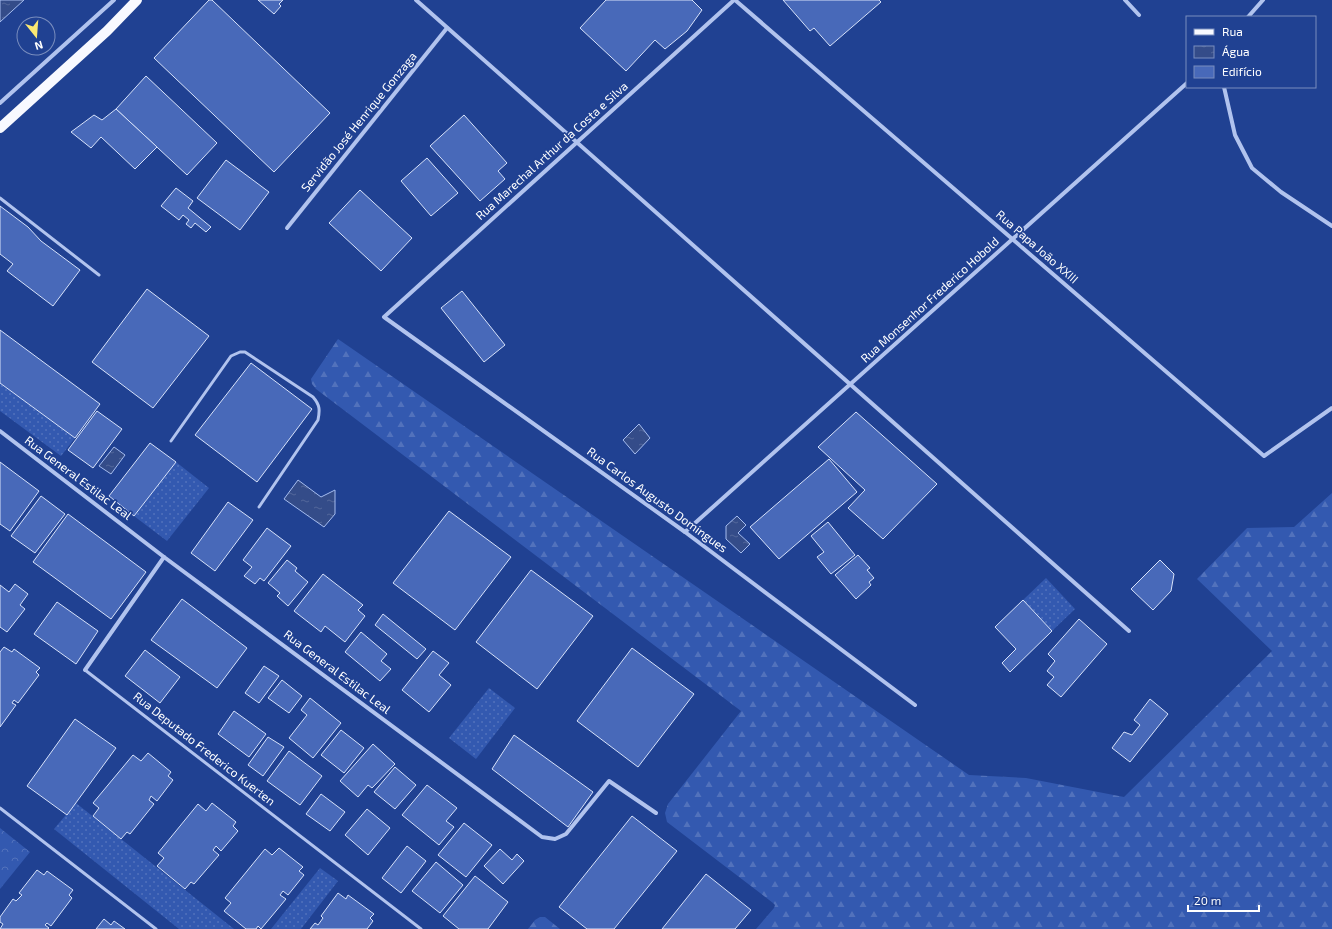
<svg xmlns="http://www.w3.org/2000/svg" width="1332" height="929" font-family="'Exo 2',sans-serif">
	<defs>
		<pattern id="grass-dots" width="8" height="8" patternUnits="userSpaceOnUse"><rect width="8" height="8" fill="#3359b0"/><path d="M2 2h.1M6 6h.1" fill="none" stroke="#5272bc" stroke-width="1.8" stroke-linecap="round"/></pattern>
		<pattern id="forest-firs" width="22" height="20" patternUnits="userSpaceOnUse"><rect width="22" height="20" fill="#3359b0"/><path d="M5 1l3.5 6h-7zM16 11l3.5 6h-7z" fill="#5272bc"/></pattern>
		<pattern id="park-crowns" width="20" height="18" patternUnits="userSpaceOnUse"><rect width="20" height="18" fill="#3359b0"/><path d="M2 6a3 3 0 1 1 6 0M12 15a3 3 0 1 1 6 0" fill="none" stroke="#5272bc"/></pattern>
		<pattern id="water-ripples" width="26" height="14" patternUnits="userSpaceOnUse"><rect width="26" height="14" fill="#344c89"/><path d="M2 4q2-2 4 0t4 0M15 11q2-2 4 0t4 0" fill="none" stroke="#52679b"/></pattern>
	</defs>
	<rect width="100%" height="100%" fill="#204192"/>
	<g fill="url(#grass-dots)">
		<polygon points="0,383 75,438 61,456 0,411"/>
		<polygon points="176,462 209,488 167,541 134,516"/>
		<polygon points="1046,578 1075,609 1052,631 1023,600"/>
		<polygon points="489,688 515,708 476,759 449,738"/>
		<polygon points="76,803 234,929 179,929 54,829"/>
		<polygon points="320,868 338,881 301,929 271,929"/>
	</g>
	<g fill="url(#forest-firs)">
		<polygon points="338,339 969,775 1026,778 1124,797 1272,651 1197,579 1247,528 1294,527 1332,493 1332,929 756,929 774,908 775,905 773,903 667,822 665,813 668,804 741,711 316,389 312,384 311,379"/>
		<polygon points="540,917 545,917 560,929 528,929 535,920"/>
	</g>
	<polygon fill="url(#park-crowns)" points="0,828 30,852 0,889"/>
	<g fill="url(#water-ripples)" stroke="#a5bcef">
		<polygon points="0,0 24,0 0,22"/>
		<polygon points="639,424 650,438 635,454 623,440"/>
		<polygon points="114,447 125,455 111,474 99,466"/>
		<polygon points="298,480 321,497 335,490 335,514 324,527 284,499"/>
		<polygon points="737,516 746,525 738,533 750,544 741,553 726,539 726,526"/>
	</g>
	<g fill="#4869b9" stroke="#d7e2fa">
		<polygon points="209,0 212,0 330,113 274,172 154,58"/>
		<polygon points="258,0 283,0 279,4 281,6 274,14"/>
		<polygon points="606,0 692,0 702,10 687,31 665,49 655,40 626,71 580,28"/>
		<polygon points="783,0 879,0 881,2 830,46 814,28 810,31"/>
		<polygon points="146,76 217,143 187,175 116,109"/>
		<polygon points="116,109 157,147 135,169 101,137 91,148 71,132 94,115 102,120"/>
		<polygon points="464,115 507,163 498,171 505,179 480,201 430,146"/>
		<polygon points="427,158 458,193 431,216 401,181"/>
		<polygon points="226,160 269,192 240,230 197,198"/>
		<polygon points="176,188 193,201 188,208 211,227 206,232 195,223 191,228 186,224 189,220 183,215 179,220 161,206"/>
		<polygon points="360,190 412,238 381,271 329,223"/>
		<polygon points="0,206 28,227 41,241 80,270 53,306 7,271 13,264 0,254"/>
		<polygon points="147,289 209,336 153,408 92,362"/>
		<polygon points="462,291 505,345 484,362 441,308"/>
		<polygon points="0,330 100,404 75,438 0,383"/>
		<polygon points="251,363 312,409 257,482 195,435"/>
		<polygon points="97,411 122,429 93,468 68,450"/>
		<polygon points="856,412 937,484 883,539 848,508 865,490 818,447"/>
		<polygon points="150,443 176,462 134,516 109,496"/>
		<polygon points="829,459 857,492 779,559 750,527"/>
		<polygon points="0,462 39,491 10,531 0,524"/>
		<polygon points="41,496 65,514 35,553 11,536"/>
		<polygon points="228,502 253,520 215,571 191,553"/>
		<polygon points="449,511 511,557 455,630 393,583"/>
		<polygon points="68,514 146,572 111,619 33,562"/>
		<polygon points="828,522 855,555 831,574 817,557 824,552 811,536"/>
		<polygon points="267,528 291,546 264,581 260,578 255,584 244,576 252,567 243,560"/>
		<polygon points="858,555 870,568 867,570 874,578 869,582 871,585 856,599 835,575"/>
		<polygon points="287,560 297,568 295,571 308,582 288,606 277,596 280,593 268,583"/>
		<polygon points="1160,560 1174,574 1171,591 1153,610 1131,589"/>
		<polygon points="531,570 593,616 537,689 476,642"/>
		<polygon points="323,574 363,605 358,610 365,616 345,642 325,626 321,632 294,611"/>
		<polygon points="15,584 28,594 20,605 25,609 7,632 0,627 0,585 9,592"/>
		<polygon points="182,599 247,648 217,688 151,640"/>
		<polygon points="1023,600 1052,631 1010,672 1002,663 1016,649 995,627"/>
		<polygon points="57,602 98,631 76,664 34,634"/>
		<polygon points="383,614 426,649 417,659 375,625"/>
		<polygon points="1079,619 1107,644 1061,697 1047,685 1054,677 1047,671 1055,661 1048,654"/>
		<polygon points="361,632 387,654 381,661 391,669 380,681 345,652"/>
		<polygon points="4,647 12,652 14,649 40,668 36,672 39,675 18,703 14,700 12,703 16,705 0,727 0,652"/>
		<polygon points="632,648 694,694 638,767 577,721"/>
		<polygon points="145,650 180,677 160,703 125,676"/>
		<polygon points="433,651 449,663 439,675 451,685 429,712 402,690"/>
		<polygon points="264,666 279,676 259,703 245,693"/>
		<polygon points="282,680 302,696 289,713 268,698"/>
		<polygon points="310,698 341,723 313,758 289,738 307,715 301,710"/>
		<polygon points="1150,699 1168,714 1130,762 1112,748 1124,732 1132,735 1140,725 1134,720"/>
		<polygon points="234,711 266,734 249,757 218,734"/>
		<polygon points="75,719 116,748 67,815 27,786"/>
		<polygon points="341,730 364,748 344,773 321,755"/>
		<polygon points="514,735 593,792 568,827 492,769"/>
		<polygon points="268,737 284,747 263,776 248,765"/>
		<polygon points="373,744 395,764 372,788 368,785 358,797 340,781"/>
		<polygon points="289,751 322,776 300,805 267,781"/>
		<polygon points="148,753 171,772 168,776 173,780 157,801 151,796 149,800 154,804 130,834 127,832 121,839 93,816 99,808 93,803 133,755 141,761"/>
		<polygon points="395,767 416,785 395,809 374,792"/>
		<polygon points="427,785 457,808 446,821 454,827 439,845 402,815"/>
		<polygon points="321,794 345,812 330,831 306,814"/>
		<polygon points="212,803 236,822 233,826 238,831 221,851 216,846 213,850 219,855 194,884 191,882 185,889 157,866 164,858 158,853 198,804 206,811"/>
		<polygon points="367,809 390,828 368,855 345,835"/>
		<polygon points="632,816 677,851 614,929 587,929 559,907"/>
		<polygon points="464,823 492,845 466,877 438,855"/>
		<polygon points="407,846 426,861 401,893 382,878"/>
		<polygon points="279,848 303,867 299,871 304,875 288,895 283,891 280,895 286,899 261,929 258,926 256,929 246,929 224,911 231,903 225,898 265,849 272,855"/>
		<polygon points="500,849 512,860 517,854 524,861 503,884 484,866"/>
		<polygon points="436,862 463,885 440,913 412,891"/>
		<polygon points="37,870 44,875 47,871 73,890 69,895 72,898 51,926 47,923 45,925 49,928 48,929 0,929 3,924 0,922 0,917 13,899 16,901 22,895 19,893"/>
		<polygon points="706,874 751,910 735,929 662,929"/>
		<polygon points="475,876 508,902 488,929 459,929 443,916"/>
		<polygon points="338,893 346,899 348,895 374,914 370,918 373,921 367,929 310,929 315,923 318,925 323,918 321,916"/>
		<polygon points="104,919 111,925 114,921 125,929 96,929"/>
	</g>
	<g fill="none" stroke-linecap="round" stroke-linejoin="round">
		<g stroke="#b1c3ee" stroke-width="3">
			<polyline points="0,198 99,275"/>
			<path d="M171,441L231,356L240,352H245L313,397C320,405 320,410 318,420L259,507"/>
			<polyline points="85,670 421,929"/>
			<polyline points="0,808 156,929"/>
		</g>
		<g stroke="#b1c3ee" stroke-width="4">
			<polyline points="416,0 1129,631"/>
			<polyline points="734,0 384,317 685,532 915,705"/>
			<polyline points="735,0 1264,456 1332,408"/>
			<polyline points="1125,0 1139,15"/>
			<polyline points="1248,17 1263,0"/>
			<polyline points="1224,87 1235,135 1252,168 1281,192 1332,226"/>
			<polyline points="0,103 114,0"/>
			<polyline points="287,228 447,28"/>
			<polyline points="0,431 164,557 542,837 555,839 566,834 609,781 656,813"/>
			<polyline points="685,532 1187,83"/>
			<polyline points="85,670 164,557"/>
		</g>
		<polyline stroke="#f8f9ff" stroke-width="10" points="0,128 107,31 137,0"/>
	</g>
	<g text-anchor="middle" stroke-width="3.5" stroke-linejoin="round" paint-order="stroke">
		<g font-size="12" fill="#fff" stroke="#204192">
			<text transform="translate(359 122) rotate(-51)" y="4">Servidão José Henrique Gonzaga</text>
			<text transform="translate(552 151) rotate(-42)" y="4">Rua Marechal Arthur da Costa e Silva</text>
			<text transform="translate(1037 247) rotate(41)" y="4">Rua Papa João XXIII</text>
			<text transform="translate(930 300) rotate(-42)" y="4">Rua Monsenhor Frederico Hobold</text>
			<text transform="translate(78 478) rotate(37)" y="4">Rua General Estilac Leal</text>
			<text transform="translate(657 500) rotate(36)" y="4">Rua Carlos Augusto Domingues</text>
			<text transform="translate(337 672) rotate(37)" y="4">Rua General Estilac Leal</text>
			<text transform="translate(204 749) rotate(38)" y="4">Rua Deputado Frederico Kuerten</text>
		</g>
	</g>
	<rect x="1186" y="16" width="130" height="72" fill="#204192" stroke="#798dbe"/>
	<rect x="1194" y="29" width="20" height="6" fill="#f8f9ff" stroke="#798dbe"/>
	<text x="1222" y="36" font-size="12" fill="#ffffff">Rua</text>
	<rect x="1194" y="46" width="20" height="12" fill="url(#water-ripples)" stroke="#798dbe"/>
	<text x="1222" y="56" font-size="12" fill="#ffffff">Água</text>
	<rect x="1194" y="66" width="20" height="12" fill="#4869b9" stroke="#798dbe"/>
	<text x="1222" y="76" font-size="12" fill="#ffffff">Edifício</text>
	<g transform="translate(36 36) rotate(163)"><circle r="19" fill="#204192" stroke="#798dbe"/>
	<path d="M0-3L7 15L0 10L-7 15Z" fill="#fbe872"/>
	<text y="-6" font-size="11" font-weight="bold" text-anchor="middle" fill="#ffffff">N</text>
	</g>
	<path d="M1188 905v6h71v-6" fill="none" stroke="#ffffff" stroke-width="2"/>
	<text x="1194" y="905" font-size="12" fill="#ffffff" stroke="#204192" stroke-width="3" paint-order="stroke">20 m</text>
</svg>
